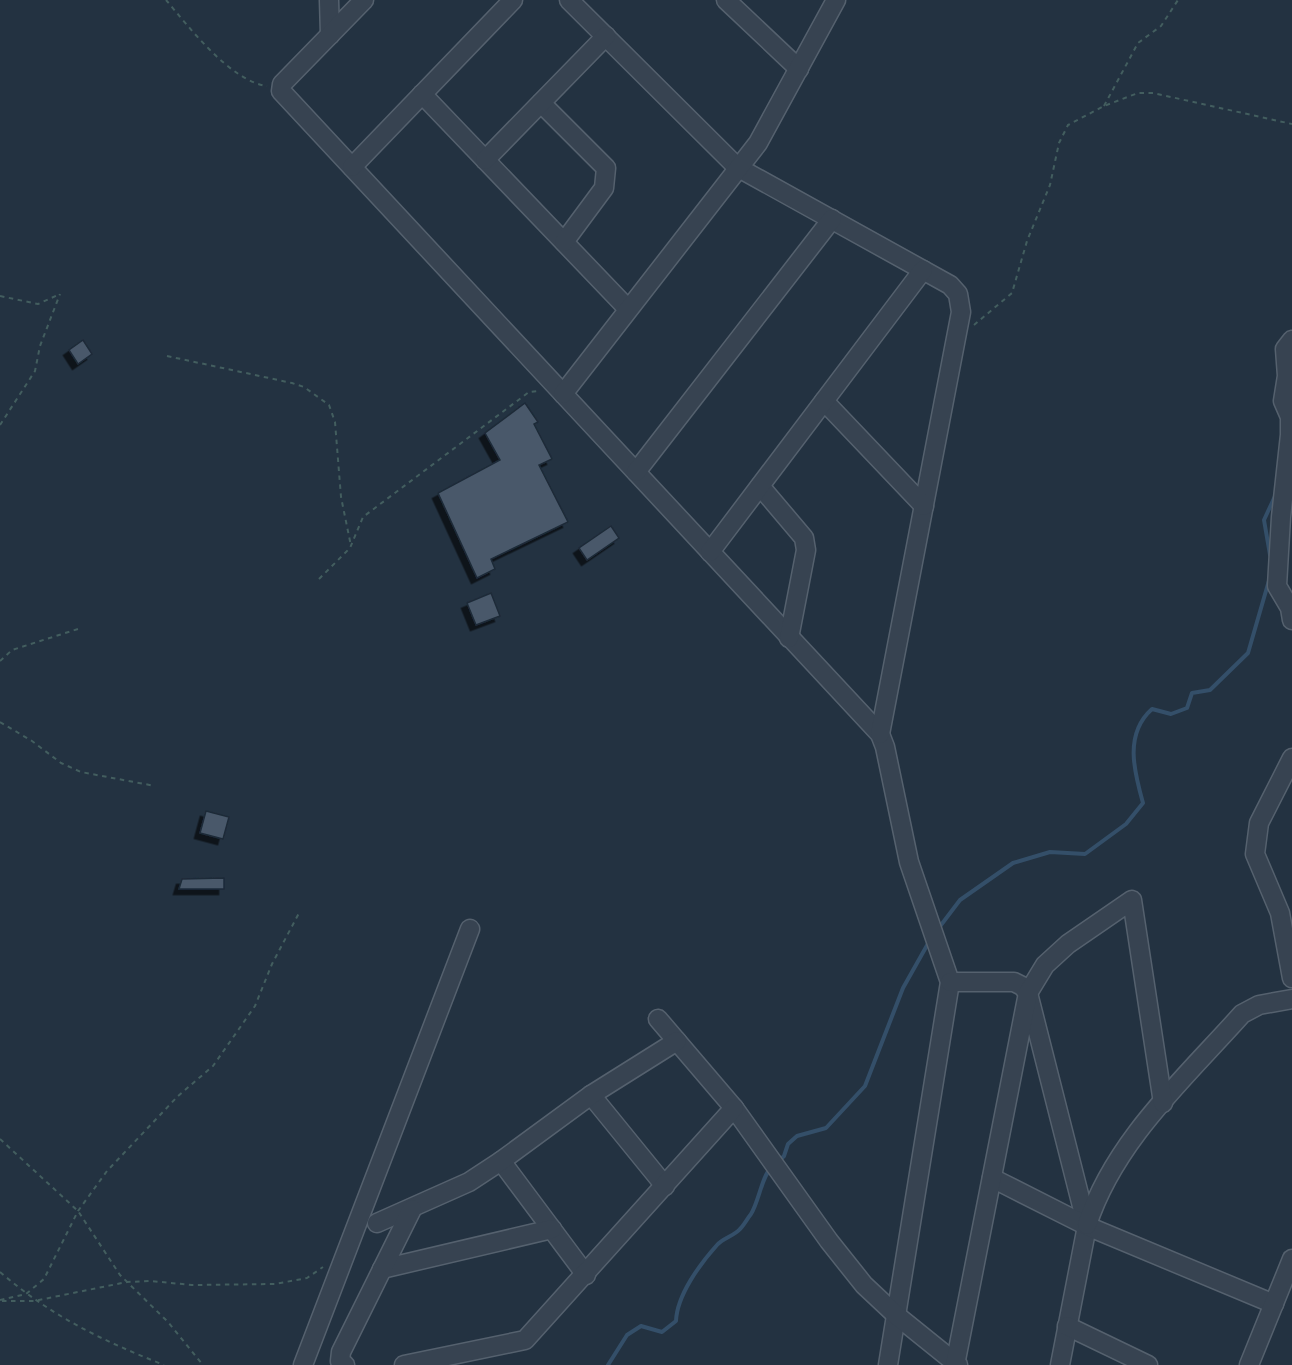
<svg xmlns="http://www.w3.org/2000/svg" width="1292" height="1365" font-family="'Asap Condensed',sans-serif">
	<defs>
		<filter id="shadow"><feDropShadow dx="-5.5" dy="5.5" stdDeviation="0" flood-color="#0009"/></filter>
	</defs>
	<rect width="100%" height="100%" fill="#233241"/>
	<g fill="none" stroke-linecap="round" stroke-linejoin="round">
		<g stroke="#344f69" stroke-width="4">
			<polyline points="1270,555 1264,520 1276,494"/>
			<path d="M938,929L960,900L1013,863L1050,852L1085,854L1126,824L1143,803C1134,771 1124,734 1152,709L1171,714L1187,708L1192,693L1210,690L1248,653L1270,577"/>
			<polyline points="779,1161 784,1156 788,1144 797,1136 826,1128 865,1086 903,988 930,940"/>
			<path d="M608,1365L627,1335L641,1326L662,1332L676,1321C677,1295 700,1264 717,1245C723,1238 734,1236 740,1229C744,1225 747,1219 751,1214C759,1201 762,1176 771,1168"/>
		</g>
	</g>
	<g fill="#48596a" stroke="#1e2a38" stroke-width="1.5" filter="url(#shadow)">
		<polygon points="83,340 92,354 78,364 69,350"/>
		<polygon points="525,403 538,422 534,424 552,459 539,465 568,522 491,559 495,569 477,578 438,493 500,460 485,433"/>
		<polygon points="611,526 619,538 587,560 579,548"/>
		<polygon points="491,593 500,616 476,625 467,603"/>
		<polygon points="206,811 229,817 223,839 200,833"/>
		<polygon points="224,878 224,889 179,889 182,879"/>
	</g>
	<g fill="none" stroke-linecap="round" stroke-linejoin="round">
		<g stroke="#55616e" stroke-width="21">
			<g id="minor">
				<polyline points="329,0 330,35"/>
				<polyline points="364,0 282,84 281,91 880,734 885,747 909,862 950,982 888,1365"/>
				<polyline points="569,0 737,167 950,285 958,294 961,312 880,734"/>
				<polyline points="726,0 799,69"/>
				<polyline points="422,94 628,309"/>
				<polyline points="541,103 606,168 604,188 564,242"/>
				<polyline points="485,160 606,36"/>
				<polyline points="352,167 513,0"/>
				<polyline points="1292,340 1285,349 1287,376 1283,401 1290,417 1290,435 1281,517 1277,586 1290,608 1292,620"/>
				<polyline points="563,394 758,143 836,0"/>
				<polyline points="824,401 924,506"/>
				<polyline points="636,472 832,219"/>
				<polyline points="760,486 804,538 806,550 789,638"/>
				<polyline points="710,552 923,270"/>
				<polyline points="1292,758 1259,823 1255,854 1280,913 1292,978"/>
				<polyline points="950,982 1014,982 1022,986 1028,993 1087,1226 1060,1365"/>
				<polyline points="658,1019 734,1108 829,1241 864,1285 896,1315 958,1365"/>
				<polyline points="591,1095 665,1186"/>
				<polyline points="501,1161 586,1275"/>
				<polyline points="992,1178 1087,1226 1274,1304"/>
				<polyline points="377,1223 469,1182 501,1161 591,1095 677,1041"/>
				<path d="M1087,1225C1114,1141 1185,1078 1242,1014L1259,1005L1292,999"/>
				<polyline points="382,1269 552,1229"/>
				<polyline points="1067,1326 1148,1365"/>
				<polyline points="303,1365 470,929"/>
				<polyline points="345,1365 340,1361 341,1352 412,1209"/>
				<polyline points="404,1365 525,1340 734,1108"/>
				<polyline points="955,1365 1028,993 1045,965 1068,944 1132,900 1163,1103"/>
				<polyline points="1249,1365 1292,1259"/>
			</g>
		</g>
		<g stroke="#435e5f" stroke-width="2" stroke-dasharray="4.5 4.5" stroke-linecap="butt">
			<path d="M166,0C189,27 230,81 267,86"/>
			<polyline points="1104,106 1138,43 1161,26 1178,0"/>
			<polyline points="0,296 38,304 60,294"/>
			<polyline points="974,325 1012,293 1027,241 1050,185 1059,143 1068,125 1104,106 1138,93 1153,93 1292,124"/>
			<polyline points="167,356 292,383 304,387 329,405 335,422 341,497 351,546"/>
			<polyline points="0,425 35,371 40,346 60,294"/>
			<polyline points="319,579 350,548 363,517 529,392 538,391"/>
			<polyline points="0,661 12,650 81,628"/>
			<polyline points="0,722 32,741 61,763 81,772 155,786"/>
			<polyline points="0,1139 78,1211 120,1275 168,1322 203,1365"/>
			<path d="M0,1272C51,1316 101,1340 164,1365"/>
			<polyline points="0,1300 26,1294 44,1279 78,1211 107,1171 178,1096 213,1066 255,1006 272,964 299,913"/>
			<polyline points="2,1301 34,1301 127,1282 151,1281 192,1285 275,1284 307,1278 323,1267"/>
		</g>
		<use href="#minor" stroke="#374351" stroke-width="18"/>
	</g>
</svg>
